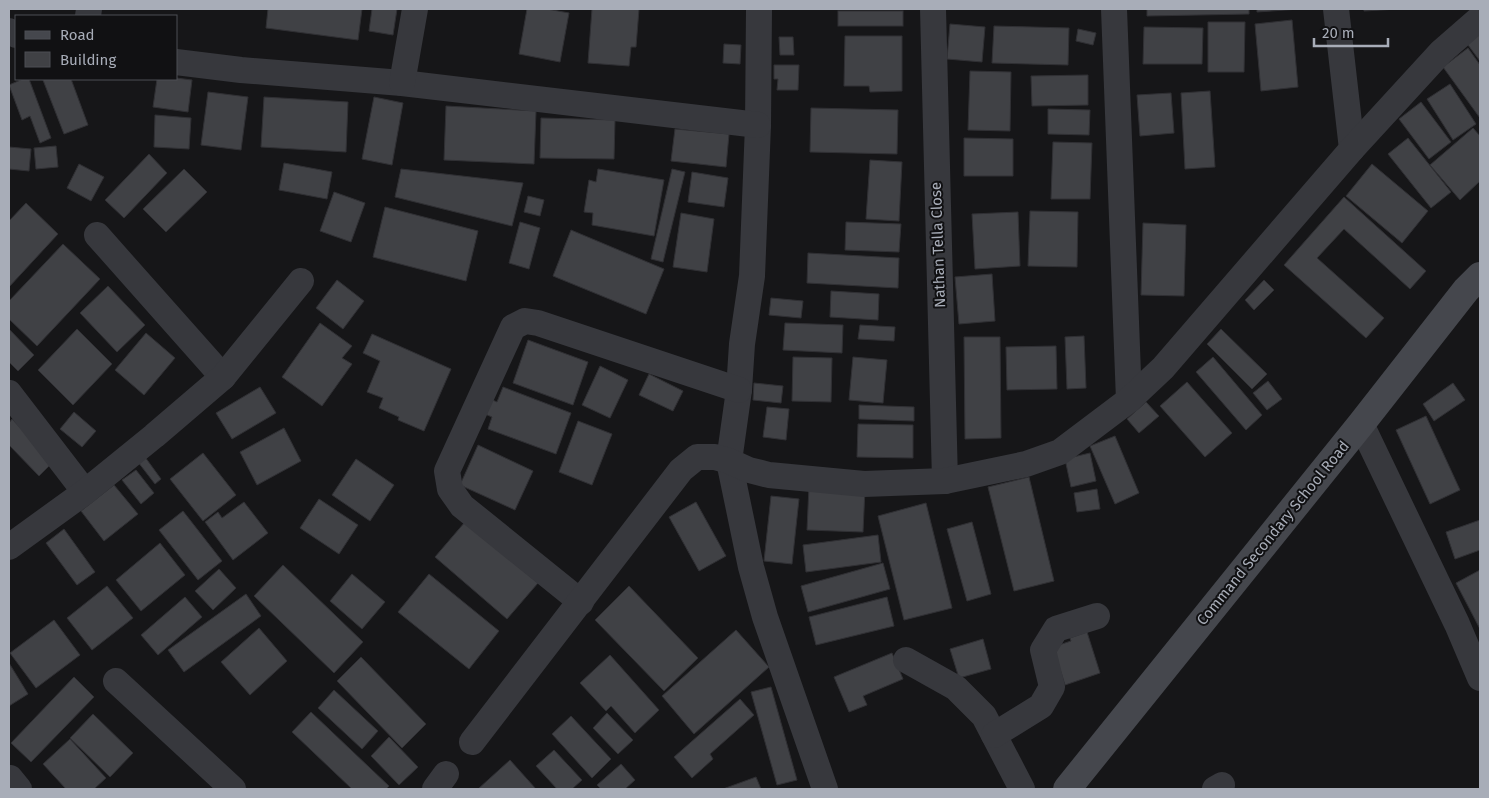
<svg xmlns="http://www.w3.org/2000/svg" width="1489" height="798" font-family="'Fira Sans',sans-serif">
	<rect width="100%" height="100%" fill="#161618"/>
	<g fill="#404145" stroke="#303034">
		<polygon points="268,9 362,9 358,40 266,28"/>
		<polygon points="372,9 397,9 393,35 369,31"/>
		<polygon points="527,9 547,9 569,13 560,62 519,54"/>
		<polygon points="592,9 639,9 636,47 631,47 629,66 588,63"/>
		<polygon points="1147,9 1249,9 1249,14 1147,16"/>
		<polygon points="1257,9 1300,9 1257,12"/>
		<polygon points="1364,9 1398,9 1364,11"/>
		<rect x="838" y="11" width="65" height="15"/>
		<polygon points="1292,20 1298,87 1261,91 1255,24"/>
		<polygon points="1208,22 1245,22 1244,72 1208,72"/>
		<polygon points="1480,23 1480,61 1462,37"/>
		<polygon points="950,24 985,27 982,62 947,59"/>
		<polygon points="994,26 1069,28 1068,65 992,63"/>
		<polygon points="1144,27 1203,28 1202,64 1143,64"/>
		<polygon points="1078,29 1096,33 1093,45 1076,41"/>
		<polygon points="845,36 902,36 902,91 870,92 869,86 844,86"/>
		<polygon points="779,37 793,37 794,55 780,55"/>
		<polygon points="724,44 741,45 740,64 723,63"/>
		<polygon points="1468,48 1480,65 1480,118 1443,67"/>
		<polygon points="774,65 799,65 798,90 777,90 778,79 774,79"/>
		<polygon points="970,71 1011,72 1010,131 968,130"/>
		<polygon points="1088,75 1088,105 1032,106 1031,76"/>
		<polygon points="176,78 192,80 188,112 153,107 157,79 176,79"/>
		<polygon points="23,79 29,79 51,138 40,143 30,116 22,120 9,85"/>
		<polygon points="45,79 71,79 88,125 64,134 43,80"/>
		<polygon points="1450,84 1476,124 1453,140 1427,99"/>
		<polygon points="1210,91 1215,167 1185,169 1181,93"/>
		<polygon points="208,92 248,97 241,150 201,145"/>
		<polygon points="1171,93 1174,133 1140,136 1137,95"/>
		<polygon points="264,97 348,102 346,152 261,147"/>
		<polygon points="374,97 403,103 392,165 362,159"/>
		<polygon points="1421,102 1451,142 1429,159 1399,119"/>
		<polygon points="446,106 536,111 534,164 444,160"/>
		<polygon points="811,108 898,110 897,154 810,152"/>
		<polygon points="1048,109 1090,110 1089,135 1048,134"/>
		<polygon points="155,115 191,118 189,149 154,147"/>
		<polygon points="541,118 615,120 614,159 540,158"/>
		<polygon points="1473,128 1480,136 1480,181 1460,200 1430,165"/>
		<polygon points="675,129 729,134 726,167 671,161"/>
		<polygon points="964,138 1013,139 1013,176 964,176"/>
		<polygon points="1408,138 1451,192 1431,208 1388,154"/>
		<polygon points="1053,142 1092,143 1090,199 1051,199"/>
		<polygon points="56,146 58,167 36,169 34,148"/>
		<polygon points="9,147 31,149 29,171 9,169"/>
		<polygon points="149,154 167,173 124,218 105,200"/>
		<polygon points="870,160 902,162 899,221 866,219"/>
		<polygon points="284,163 332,172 327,199 279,190"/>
		<polygon points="79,164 104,177 91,201 67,188"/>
		<polygon points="1372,164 1428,211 1402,243 1346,196"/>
		<polygon points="184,169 207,192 166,232 143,209"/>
		<polygon points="401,169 523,183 512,226 395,197"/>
		<polygon points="598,169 664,180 654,236 592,225 593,213 584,212 589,180 596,182"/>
		<polygon points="672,169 685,172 663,262 651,259"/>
		<polygon points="692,172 728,178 724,207 688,202"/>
		<polygon points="334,192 365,203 351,242 320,231"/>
		<polygon points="528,196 544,200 540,216 524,212"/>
		<polygon points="1344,197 1426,271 1410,289 1344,229 1317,258 1384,318 1366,338 1284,265"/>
		<polygon points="26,203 58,234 9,287 9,221"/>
		<polygon points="385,207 478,231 466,281 373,257"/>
		<polygon points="1030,211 1078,212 1077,267 1028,266"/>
		<polygon points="1018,212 1020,266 975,269 972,214"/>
		<polygon points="681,213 714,219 707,272 673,267"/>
		<polygon points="520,222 540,228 529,269 509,263"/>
		<polygon points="846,222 901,224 899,252 845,250"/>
		<polygon points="1143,223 1186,225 1184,296 1141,295"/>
		<polygon points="571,230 664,269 646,314 553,276"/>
		<polygon points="63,244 100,279 37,346 9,319 9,301"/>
		<polygon points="808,253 899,258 898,288 807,283"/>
		<polygon points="992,274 995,321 959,324 955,277"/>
		<polygon points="337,280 364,301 343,329 316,308"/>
		<polygon points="1264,280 1274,290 1254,310 1245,300"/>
		<polygon points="108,286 145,325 117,352 80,313"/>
		<polygon points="831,291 879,294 878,320 830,317"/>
		<polygon points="771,298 803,301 801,318 769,315"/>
		<polygon points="320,323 352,346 342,358 352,364 322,406 282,377"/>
		<polygon points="785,323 843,325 842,353 783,350"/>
		<polygon points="860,325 895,327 894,341 858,339"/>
		<polygon points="9,329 34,355 18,371 9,362"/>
		<polygon points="77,329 112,364 73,405 38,370"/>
		<polygon points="1221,329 1267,374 1252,389 1207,344"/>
		<polygon points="146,333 175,358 144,395 115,370"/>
		<polygon points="372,334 451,369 424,431 398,420 399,417 379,408 383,398 367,392 380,361 363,353"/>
		<polygon points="1084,336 1086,388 1067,389 1065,337"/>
		<polygon points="964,337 1000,337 1001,438 965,439"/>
		<polygon points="528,340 588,362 573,405 513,383"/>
		<polygon points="1056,346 1057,389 1007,390 1006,347"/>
		<polygon points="793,357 832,358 831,402 792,401"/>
		<polygon points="853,357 887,360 883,403 849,400"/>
		<polygon points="1213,357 1262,415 1246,430 1196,372"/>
		<polygon points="600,366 628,380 610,418 582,405"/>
		<polygon points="649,374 683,391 673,411 639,395"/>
		<polygon points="1268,381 1282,399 1267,410 1253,393"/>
		<polygon points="1187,382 1232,433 1205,457 1160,406"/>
		<polygon points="754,383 783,386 781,403 753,400"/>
		<polygon points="1453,383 1465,400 1434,421 1423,404"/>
		<polygon points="260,387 276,413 232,439 216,413"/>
		<polygon points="503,387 571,413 556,454 488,429 492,417 485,414 490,399 497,402"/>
		<polygon points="1146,402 1159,416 1139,433 1127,419"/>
		<polygon points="859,405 914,407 914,421 859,419"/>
		<polygon points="767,407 789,409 786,440 763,437"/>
		<polygon points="74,412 96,431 82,447 60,429"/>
		<polygon points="1426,416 1460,490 1430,504 1396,430"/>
		<polygon points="12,419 53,462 39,476 9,445 9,423"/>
		<polygon points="578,421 612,434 592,485 559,472"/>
		<polygon points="858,424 913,425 913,458 857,457"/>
		<polygon points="284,428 301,461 257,485 240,452"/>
		<polygon points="1115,436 1139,493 1115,504 1090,446"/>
		<polygon points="478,445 533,471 515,510 460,485"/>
		<polygon points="203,453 236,495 203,521 170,479"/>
		<polygon points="1090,453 1096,481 1071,487 1065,459"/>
		<polygon points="145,457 161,479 155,484 138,462"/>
		<polygon points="356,459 394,485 370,521 332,495"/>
		<polygon points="136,470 154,493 141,504 122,480"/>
		<polygon points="1029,477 1054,581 1014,591 988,487"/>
		<polygon points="114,485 138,514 104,541 81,511"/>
		<polygon points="809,486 865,489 863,532 807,530"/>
		<polygon points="1097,489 1100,509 1077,512 1074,493"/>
		<polygon points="771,496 799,499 792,564 764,561"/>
		<polygon points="319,499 358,525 339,554 300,528"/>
		<polygon points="244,502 268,533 233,560 205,522 218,512 222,518"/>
		<polygon points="696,502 726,556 699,571 669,517"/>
		<polygon points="926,503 952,608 904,620 878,516"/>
		<polygon points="183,511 222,561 198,580 159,530"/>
		<polygon points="1480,520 1480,550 1455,559 1446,532"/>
		<polygon points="465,522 538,583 507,619 435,557"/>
		<polygon points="972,522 991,594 967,601 947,529"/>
		<polygon points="64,529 95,572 77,585 46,543"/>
		<polygon points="878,535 881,562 806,572 803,545"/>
		<polygon points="160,543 185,575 141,611 116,580"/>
		<polygon points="883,563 890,589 808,612 801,586"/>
		<polygon points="283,565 363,642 334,673 254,596"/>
		<polygon points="219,569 236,588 213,610 195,591"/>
		<polygon points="1480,570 1480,629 1456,583"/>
		<polygon points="352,574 385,602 362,629 330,601"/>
		<polygon points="429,574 499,631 469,669 398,612"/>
		<polygon points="107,586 133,618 92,650 67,618"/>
		<polygon points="629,586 698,658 664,691 595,620"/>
		<polygon points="246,594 261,616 184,672 168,650"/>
		<polygon points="185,597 202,617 158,655 141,635"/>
		<polygon points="887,597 894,626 816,645 809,617"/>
		<polygon points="54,620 80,655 36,688 10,653"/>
		<polygon points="259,628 287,661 250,695 221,662"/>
		<polygon points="736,630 769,667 694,734 662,696"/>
		<polygon points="1087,632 1100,673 1065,685 1053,647 1071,641 1070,638"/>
		<polygon points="983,639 991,669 959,678 950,649"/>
		<polygon points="892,653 903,679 863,696 867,705 849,712 834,677"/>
		<polygon points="610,655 659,710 635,733 611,706 606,711 580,683"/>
		<polygon points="361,657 426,724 402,748 337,681"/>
		<polygon points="9,663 28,694 9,706"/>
		<polygon points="74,677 94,697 31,762 11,743"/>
		<polygon points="771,687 797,780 777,785 751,692"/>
		<polygon points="334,690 378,731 362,749 318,708"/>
		<polygon points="740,699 754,715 710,754 713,759 692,778 674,757"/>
		<polygon points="311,712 389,786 386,789 352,789 292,732"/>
		<polygon points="607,713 633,740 618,754 593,728"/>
		<polygon points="93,714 133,753 110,777 70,738"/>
		<polygon points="571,716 611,759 592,778 552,734"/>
		<polygon points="389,737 418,767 399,785 371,756"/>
		<polygon points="70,739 106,778 94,789 66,789 43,764"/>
		<polygon points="554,750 582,780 572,789 557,789 536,766"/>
		<polygon points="510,760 536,789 478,789"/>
		<polygon points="621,764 635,780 625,789 601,789 597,785"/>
		<polygon points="756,777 761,789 723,789"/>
	</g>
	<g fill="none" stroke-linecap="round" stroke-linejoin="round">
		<g stroke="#37383d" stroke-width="26">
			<polyline points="759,9 758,125 752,276 742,344 739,390 729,461 751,567 765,617 825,789"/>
			<polyline points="933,9 945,481"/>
			<polyline points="1114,9 1129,400"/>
			<polyline points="1336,9 1352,149"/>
			<polyline points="88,16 89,9"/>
			<polyline points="9,31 16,35"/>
			<polyline points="176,62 241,70 402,83 758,125"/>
			<polyline points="402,83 415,9"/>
			<polyline points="97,235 223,377"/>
			<polyline points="9,393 85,492"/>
			<polyline points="1361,424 1457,624 1480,678"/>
			<polyline points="9,547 85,492 154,436 223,377 301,281"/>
			<polyline points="581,602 462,506 450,489 447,471 513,327 525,321 538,323 739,390"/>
			<polyline points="906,660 956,688 984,716 1022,789"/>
			<polyline points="116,681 233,789"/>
			<polyline points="994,735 1041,706 1052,687 1043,650 1056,629 1097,616"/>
			<polyline points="472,742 681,470 697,457 715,457 729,461 749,470 769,475 864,484 945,481 1026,464 1060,452 1129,400 1163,368 1352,149 1441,52 1480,18"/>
			<polyline points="10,778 19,789"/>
			<polyline points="435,789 446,774"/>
			<polyline points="1215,789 1222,785"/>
		</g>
		<polyline stroke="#45474d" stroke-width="28" points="1067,789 1361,424 1466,290 1480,276"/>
	</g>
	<g text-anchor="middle" stroke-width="4" stroke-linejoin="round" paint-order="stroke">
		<g font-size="15" fill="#a8adb8" stroke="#111113">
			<text transform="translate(938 245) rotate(-92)" y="5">Nathan Tella Close</text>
			<text transform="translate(1273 533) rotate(-51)" y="5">Command Secondary School Road</text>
		</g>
	</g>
	<rect width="1489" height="798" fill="none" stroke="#a8adb8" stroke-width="20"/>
	<rect x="15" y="15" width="162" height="65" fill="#111113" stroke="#4d4f55"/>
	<rect x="25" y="31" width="25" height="8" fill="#45474d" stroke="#4d4f55"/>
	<text x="60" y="40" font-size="15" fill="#a8adb8">Road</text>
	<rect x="25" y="52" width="25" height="15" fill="#404145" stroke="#4d4f55"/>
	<text x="60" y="65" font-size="15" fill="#a8adb8">Building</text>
	<path d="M1314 38v8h74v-8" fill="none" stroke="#a8adb8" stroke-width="2.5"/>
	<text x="1322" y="38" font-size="15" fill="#a8adb8" stroke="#111113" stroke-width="4" paint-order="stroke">20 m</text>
</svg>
